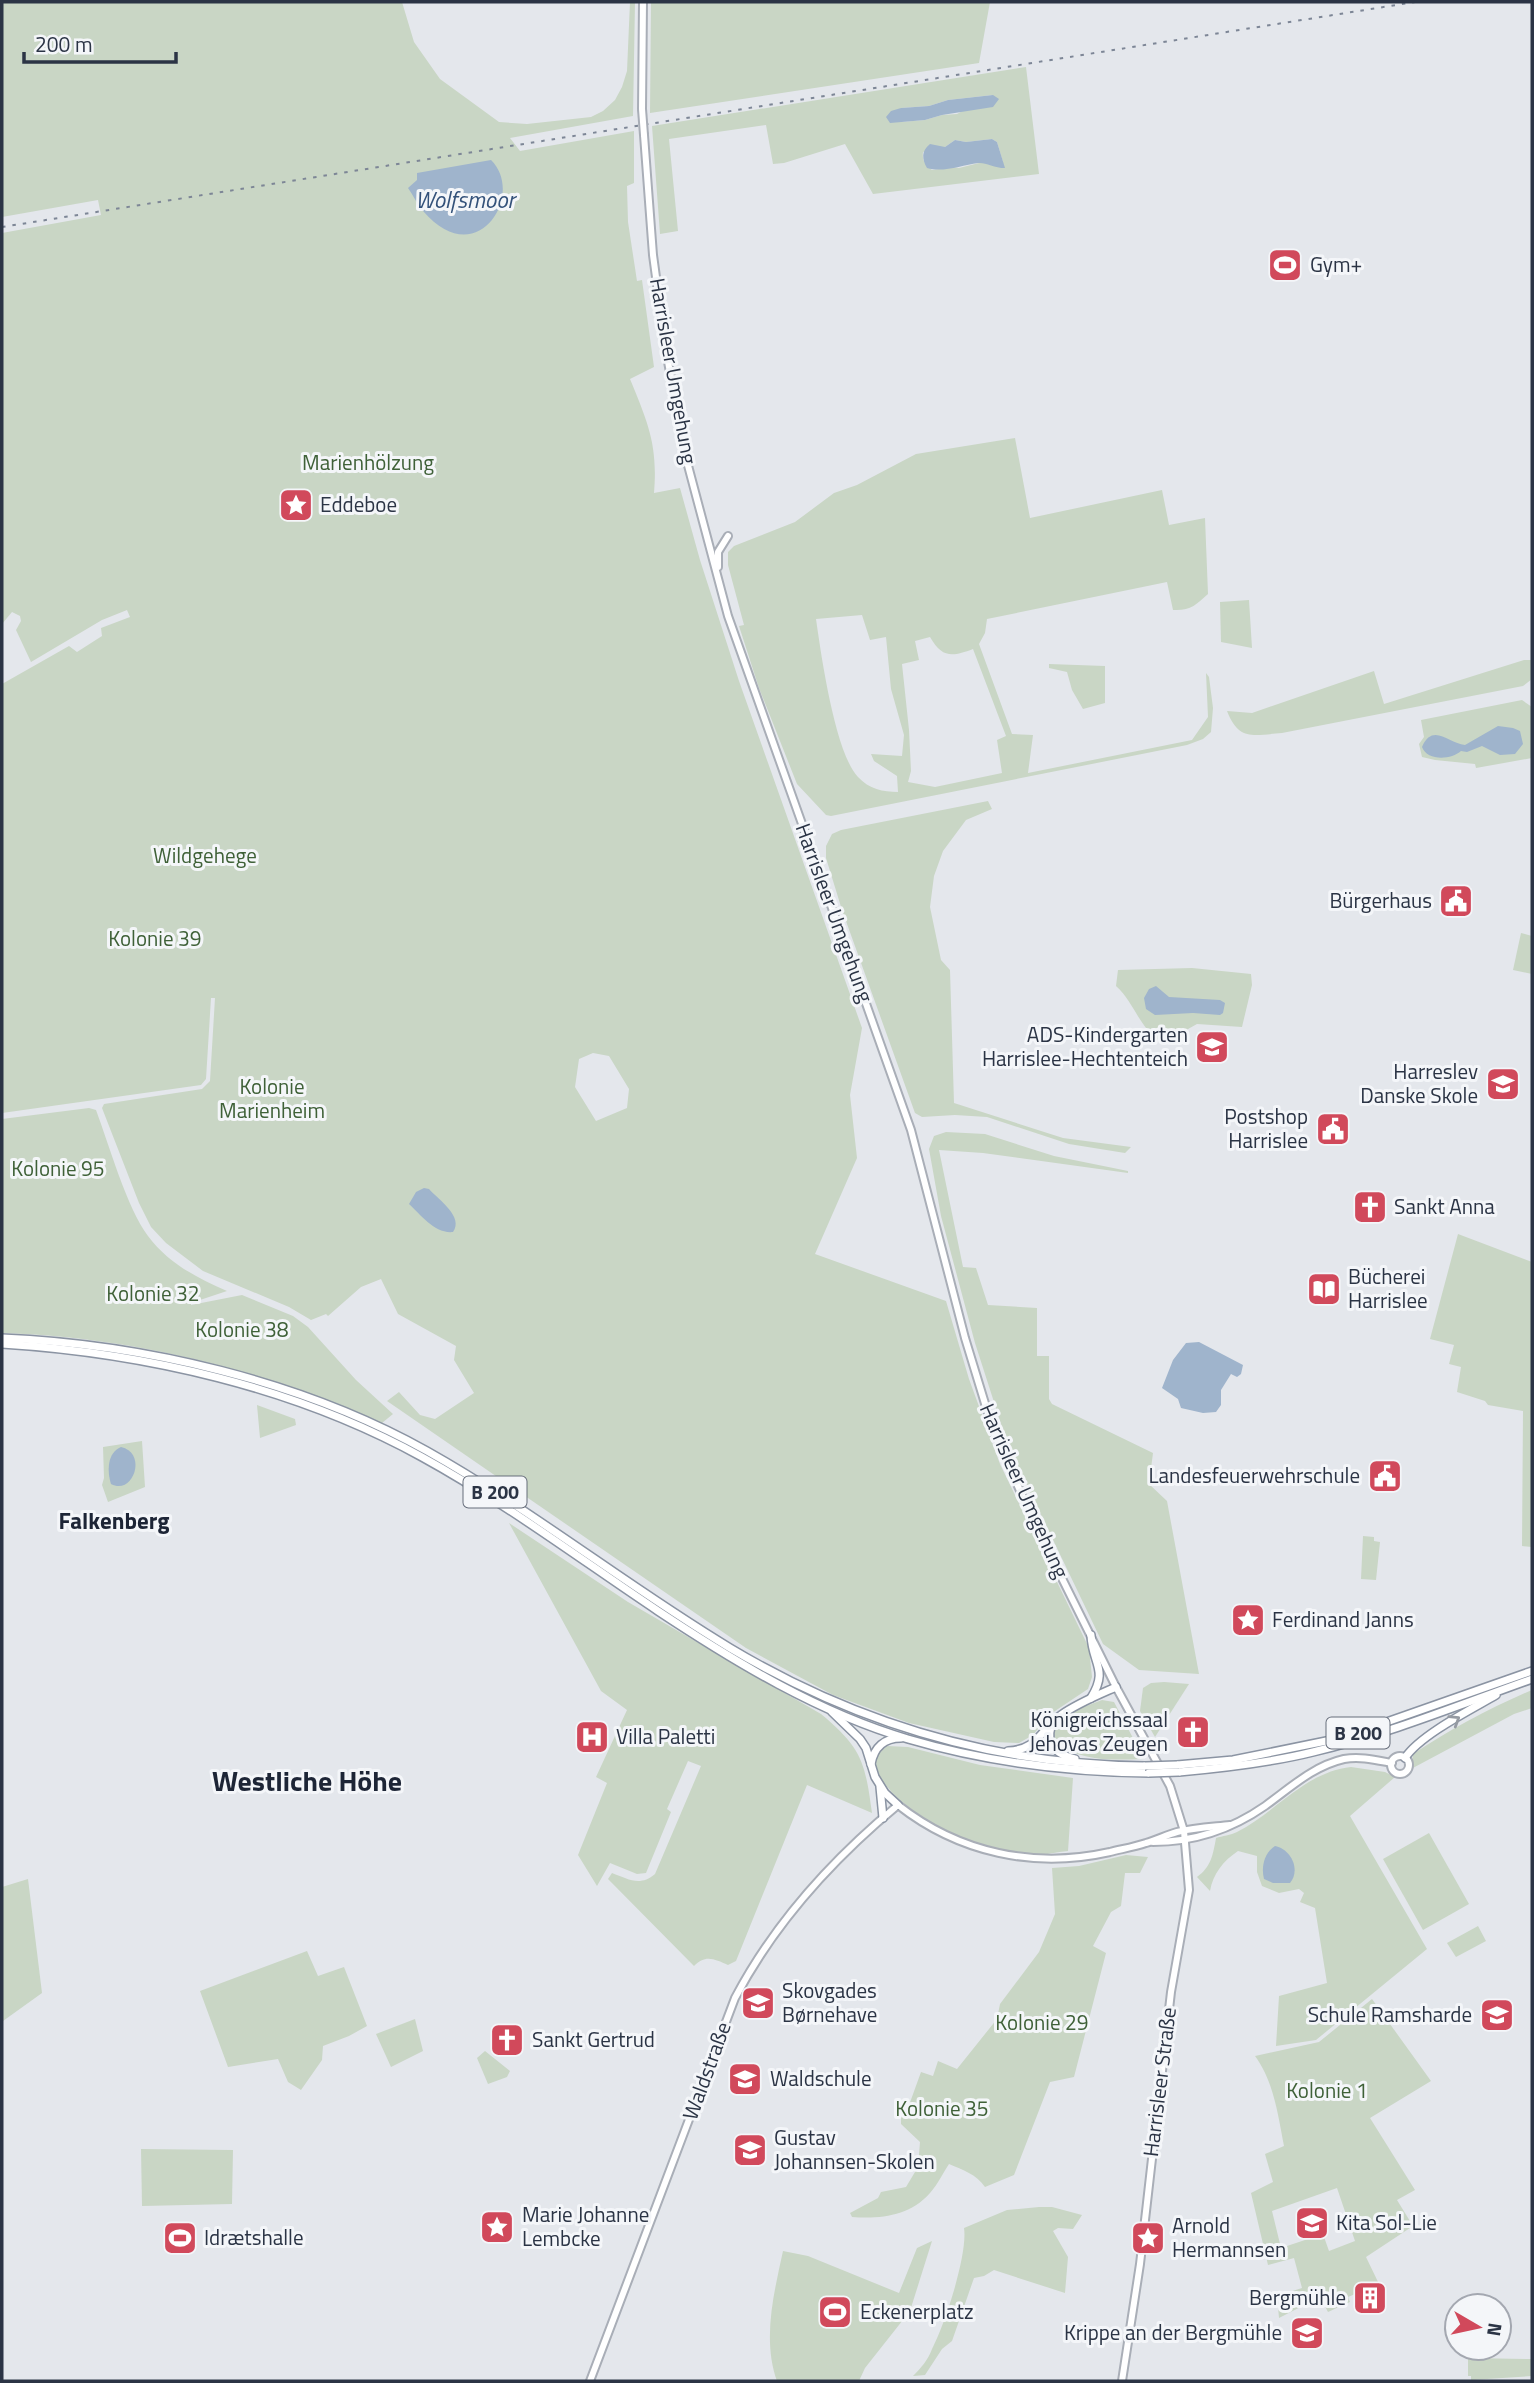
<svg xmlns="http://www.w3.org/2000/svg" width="1534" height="2383" font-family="'Titillium Web',sans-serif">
	<rect width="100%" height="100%" fill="#e4e7ec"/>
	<g fill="#c9d6c5" fill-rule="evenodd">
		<path d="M2,2H402L414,42L440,79L499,122L527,124L591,117L603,111L615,100L622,87L627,71L630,2H635L633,116L510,138L520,151L634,131V183L627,186L628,222L637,281L642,280L654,367L630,379C648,423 658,445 654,493L680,488L700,560L739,681L862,1028L850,1095L857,1158L815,1254L946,1301L969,1379L1000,1464L1089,1648L1092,1677L1088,1689L1049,1715L1033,1735L1019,1743L994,1742L909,1723L833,1695L746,1648L387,1401L399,1392L420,1415L435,1419L474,1393L454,1360L456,1346L398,1314L381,1279L361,1287L328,1316L326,1314L311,1320L289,1307L203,1271L166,1243L151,1227L139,1203L102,1108L104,1104L202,1089L210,1081L215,998H211L206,1079L201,1085L2,1113V684L69,646L77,652L102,636L101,628L130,617L127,610L102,620L31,662L16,630L21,621L20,616L12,612L2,624V233L101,215L98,200L2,217ZM593,1053L609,1056L629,1089L627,1108L596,1121L575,1087L579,1059Z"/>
		<polygon points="651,2 942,3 990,2 979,63 650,113"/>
		<path d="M1026,67L1039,174L873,194L845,144L784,163L773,164L766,125L669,139L678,231L660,234L652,126ZM993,95L957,114L942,115L925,120L901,122L896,121L901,108L929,106L948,100ZM992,139L997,142L1003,162L979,163L959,168L952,167L932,170C925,164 922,161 923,152L945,147L955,140L966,142Z"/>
		<path d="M1015,438L1030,518L1162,490L1169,525L1205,518L1208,594C1196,605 1190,611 1173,610L1167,582L987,619L985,633L979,644L1012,734L1033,735L1028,773L1192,740L1208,717L1206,673L1209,677L1213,708L1211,732L1203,739L1187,745L831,816L826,815L797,784L759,688L739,626L744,625L728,565V552L734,546L795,522L834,493L857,485L916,454ZM862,615L870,640L886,637L891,689L904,735L902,756L871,754L874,761L897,776L898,792C883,792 869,789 858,777C835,753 821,654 816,619ZM930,637C942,658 952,657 973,649L1006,736L997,740L1002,773L935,787L908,782L911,771L909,730L902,664L919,660L915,641Z"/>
		<polygon points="1249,600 1252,648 1221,642 1220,602"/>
		<path d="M1524,660H1532V679L1523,686L1282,733C1254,735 1239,742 1227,711L1252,713L1374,671L1384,704Z"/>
		<polygon points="1049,664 1105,666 1105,703 1083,709 1072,690 1067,672 1049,668"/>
		<polygon points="1522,700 1532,707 1532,758 1476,768 1475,764 1435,760 1422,757 1419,744 1424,737 1421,720"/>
		<polygon points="988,801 992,809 966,820 943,851 934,876 930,907 941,960 950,970 954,1103 1063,1138 1131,1147 1125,1153 1069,1144 987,1117 955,1115 922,1117 915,1113 842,910 826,858 826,846 832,834 841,830"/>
		<polygon points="1521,933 1532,936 1532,974 1513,970"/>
		<path d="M1192,968L1251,974L1252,985L1242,1027L1197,1024L1163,1043C1139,1029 1135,1003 1116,986L1118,970Z"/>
		<path d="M89,1108L96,1110C109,1145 127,1208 148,1236C168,1263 197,1278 227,1291L191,1303V1305L242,1295L293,1316L308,1327L356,1380L393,1414L382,1423C261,1370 134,1337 2,1333V1119Z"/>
		<polygon points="946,1132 985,1134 1054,1156 1128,1171 1128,1173 983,1153 939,1150 963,1267 976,1268 988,1305 1037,1308 1037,1356 1049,1356 1049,1399 1052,1404 1153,1453 1149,1484 1167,1501 1199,1674 1139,1670 1103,1644 1019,1469 1002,1427 975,1343 941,1216 929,1149 934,1136"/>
		<polygon points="1458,1234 1532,1262 1532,1547 1522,1546 1523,1411 1488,1405 1485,1401 1457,1392 1461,1367 1449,1364 1454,1345 1430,1339"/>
		<polygon points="257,1405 295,1419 296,1425 260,1438"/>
		<polygon points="142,1441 145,1487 108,1502 102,1485 104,1478 103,1447"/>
		<path d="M509,1523L628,1602L821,1714C862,1748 865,1762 872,1813L807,1785L736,1961L728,1965C715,1959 705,1954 694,1966L608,1879L612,1873C628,1879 640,1887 655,1874L701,1766L688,1761L667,1809L671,1812L646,1873L637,1874L610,1863L597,1886L578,1855L607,1783L596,1777L627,1710L601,1691Z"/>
		<polygon points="1363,1536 1374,1537 1374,1541 1380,1542 1376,1580 1361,1579"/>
		<polygon points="1164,1682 1189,1684 1155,1737 1140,1711 1143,1688 1151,1683"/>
		<path d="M1532,1690V1708L1514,1714L1411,1769L1413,1754C1451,1729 1490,1708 1532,1690Z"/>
		<path d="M1102,1700L1114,1702L1144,1759C1108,1760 1087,1762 1054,1743C1048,1716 1082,1708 1102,1700Z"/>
		<path d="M887,1746L908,1747L980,1765L1073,1778L1068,1851C1055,1852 1039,1857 1025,1855C979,1850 905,1818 880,1777C876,1772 876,1763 876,1756Z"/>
		<path d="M1351,1767L1385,1772L1395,1777L1350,1816L1427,1949L1316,2040L1276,2046L1279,1996L1327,1983L1315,1908L1300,1902L1304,1893L1299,1889L1279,1893L1262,1886L1257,1872V1856L1238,1851C1223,1861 1213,1874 1210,1891L1197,1877C1211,1867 1213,1855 1216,1838C1222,1836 1231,1835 1237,1832C1276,1812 1305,1772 1351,1767Z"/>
		<polygon points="1429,1833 1469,1904 1423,1930 1383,1859"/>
		<path d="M1126,1855L1148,1857L1140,1873H1125L1121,1906L1111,1912L1093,1946L1106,1953L1074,2077L1050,2082L1014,2175L985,2187C976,2174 963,2170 949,2164C943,2173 938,2184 930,2193C910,2216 881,2219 852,2217L850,2213L878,2198L881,2192L906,2187L918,2167L920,2142L901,2124V2117L908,2108L921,2072L933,2076L938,2061L957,2069L997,2019L1000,2004L1039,1952L1055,1914L1052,1868L1079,1866Z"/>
		<polygon points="28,1879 42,1993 3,2021 2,2025 2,1887"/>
		<polygon points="1478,1926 1486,1941 1456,1957 1447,1943"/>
		<polygon points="307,1951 318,1976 344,1967 367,2026 349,2036 323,2046 322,2060 301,2090 288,2082 278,2059 228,2067 200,1991"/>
		<path d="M1372,1999L1431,2081L1370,2118L1415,2190L1397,2200L1413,2226L1366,2257L1379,2284L1348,2297L1350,2302L1328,2312L1320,2297L1279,2318L1277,2296L1302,2288L1294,2258L1268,2265L1251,2193L1273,2182L1265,2154L1284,2146C1278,2115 1274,2082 1255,2056L1319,2042ZM1337,2188L1355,2241L1329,2251L1323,2234L1281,2248L1272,2211Z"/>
		<polygon points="415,2019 423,2051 391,2067 376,2034"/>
		<polygon points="485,2051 510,2071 507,2077 488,2084 477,2058"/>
		<polygon points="141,2149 233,2150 232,2204 142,2206"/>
		<path d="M1039,2207H1052L1082,2215L1073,2229L1058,2228L1053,2231L1068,2257L1065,2293L994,2270L984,2276L974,2278L952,2341L942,2349L925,2375L913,2376C921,2368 928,2360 932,2349C945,2324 968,2254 964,2228L1007,2210Z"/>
		<path d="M932,2241L910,2311L865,2368L859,2381H777C762,2339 774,2293 783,2251L808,2256L899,2293L917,2248Z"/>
		<polygon points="1468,2358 1532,2359 1532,2376 1471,2380 1471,2376 1468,2376"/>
	</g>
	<g fill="#9fb4cc">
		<polygon points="993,95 999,99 993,107 942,115 925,120 890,123 886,117 891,111 901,108 929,106 948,100"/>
		<path d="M992,139L997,142L1005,168C994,168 985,162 978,163C962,165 943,173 927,168C922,159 921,151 930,144L945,147L955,140L966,142Z"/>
		<path d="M491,160C526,194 477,274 423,211C417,204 413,195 408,188L417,180V173Z"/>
		<path d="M1498,726L1513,728L1520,731L1523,744L1515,754L1500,755L1482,746L1467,752L1461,751C1451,760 1427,761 1422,747C1433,722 1449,744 1465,745Z"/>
		<polygon points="1156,986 1169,997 1220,1000 1225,1003 1223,1013 1220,1015 1193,1013 1155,1015 1146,1009 1144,998 1149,989"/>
		<path d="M424,1188L429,1189C439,1200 464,1217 453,1232C435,1234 421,1215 409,1204L416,1192Z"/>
		<polygon points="1199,1342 1243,1365 1241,1374 1237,1377 1231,1374 1221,1390 1221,1405 1216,1412 1203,1413 1181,1408 1178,1399 1162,1388 1173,1360 1186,1343"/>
		<path d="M121,1447C148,1453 133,1496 111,1484C107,1471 107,1453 121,1447Z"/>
		<path d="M1275,1846C1291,1849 1301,1870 1290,1883H1273L1264,1879C1261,1867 1264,1853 1275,1846Z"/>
	</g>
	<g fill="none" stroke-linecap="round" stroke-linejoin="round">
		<g stroke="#a9aeb7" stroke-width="10">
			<g id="secondary">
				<polyline points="642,109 643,2"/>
				<polyline points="644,135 653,255 666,351 686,458 728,616 911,1130 965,1338 994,1433 1036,1526 1116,1687 1170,1786 1184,1831 1189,1890 1171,1992 1140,2264 1122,2381"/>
				<polyline points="718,567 718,552 728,536"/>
				<circle cx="1400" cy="1765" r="9"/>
				<path d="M1153,1842C1193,1842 1232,1829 1265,1806C1290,1788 1313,1766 1344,1759C1360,1756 1376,1760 1392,1763"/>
				<path d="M590,2381L735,1998C774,1924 834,1858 898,1805C959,1853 1034,1869 1110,1852C1122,1849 1134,1847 1146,1843C1157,1840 1166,1835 1177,1832C1194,1828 1212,1827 1230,1825"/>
			</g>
		</g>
		<g stroke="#8b94a3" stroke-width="10">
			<g id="trunk">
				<path d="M2,1338C144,1344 302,1381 427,1451C532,1510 627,1586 730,1648C859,1725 995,1765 1145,1766"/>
				<path d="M2,1344C145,1353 295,1387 422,1457C504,1502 580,1559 658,1611C735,1662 819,1713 908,1739C986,1762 1067,1772 1149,1773"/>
				<path d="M1091,1635C1092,1664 1109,1669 1091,1698"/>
				<polyline points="832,1712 860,1739 866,1748 875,1777 885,1793 898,1805"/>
				<path d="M1051,1727C1045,1746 1059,1755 1075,1759"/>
				<path d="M1008,1751C1038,1750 1040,1730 1061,1715C1078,1703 1098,1695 1116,1687"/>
				<path d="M1405,1758C1420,1735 1472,1709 1496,1695"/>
				<path d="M871,1764C874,1747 885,1738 901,1738"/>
				<polyline points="1177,1765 1233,1760 1341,1738 1532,1671"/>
				<path d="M1179,1772C1224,1768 1269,1763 1313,1752C1388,1734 1459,1705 1532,1679"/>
				<polyline points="880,1787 883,1818"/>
			</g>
		</g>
		<use href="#secondary" stroke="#fff" stroke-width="6"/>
		<use href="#trunk" stroke="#fff" stroke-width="7"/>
		<polyline stroke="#7d8696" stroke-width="2" stroke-dasharray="3.5 7" stroke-linecap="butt" points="2,227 1415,2"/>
		<g stroke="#a9aeb7" stroke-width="10" stroke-linecap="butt">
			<polyline id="secondary-bridge" points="642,109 644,135"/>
		</g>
		<g stroke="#8b94a3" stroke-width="10" stroke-linecap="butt">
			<g id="trunk-bridge">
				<polyline points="1145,1766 1177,1765"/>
				<polyline points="1149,1773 1179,1772"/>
			</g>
		</g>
		<use href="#secondary-bridge" stroke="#fff" stroke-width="6"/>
		<use href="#trunk-bridge" stroke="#fff" stroke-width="7"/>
	</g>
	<defs><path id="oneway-chevron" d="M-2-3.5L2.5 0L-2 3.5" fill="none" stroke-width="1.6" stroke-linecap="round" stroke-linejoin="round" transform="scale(1.75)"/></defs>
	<use stroke="#959aa2" href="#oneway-chevron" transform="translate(1455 1720) rotate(-32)"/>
	<defs>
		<g id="stadium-square" transform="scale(1.75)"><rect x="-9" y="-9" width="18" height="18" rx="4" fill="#d1495b" stroke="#f4f6f9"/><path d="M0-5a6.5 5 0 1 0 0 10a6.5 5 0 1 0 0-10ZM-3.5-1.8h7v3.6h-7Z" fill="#fff"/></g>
		<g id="sight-square" transform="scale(1.75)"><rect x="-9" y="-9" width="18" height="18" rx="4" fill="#d1495b" stroke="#f4f6f9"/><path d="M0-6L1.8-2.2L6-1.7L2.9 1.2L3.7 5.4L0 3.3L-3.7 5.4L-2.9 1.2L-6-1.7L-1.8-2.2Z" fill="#fff"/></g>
		<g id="civic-square" transform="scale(1.75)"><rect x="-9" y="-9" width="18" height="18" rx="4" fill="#d1495b" stroke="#f4f6f9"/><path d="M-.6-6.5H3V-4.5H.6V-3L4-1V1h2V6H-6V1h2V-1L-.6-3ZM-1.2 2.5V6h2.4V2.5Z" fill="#fff"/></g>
		<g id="school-square" transform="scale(1.75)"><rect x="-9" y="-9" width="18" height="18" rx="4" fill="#d1495b" stroke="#f4f6f9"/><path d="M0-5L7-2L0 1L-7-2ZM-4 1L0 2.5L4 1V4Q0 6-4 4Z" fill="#fff"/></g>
		<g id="church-square" transform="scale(1.75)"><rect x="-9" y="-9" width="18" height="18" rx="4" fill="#d1495b" stroke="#f4f6f9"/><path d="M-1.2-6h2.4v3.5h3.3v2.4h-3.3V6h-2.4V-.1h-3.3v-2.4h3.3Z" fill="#fff"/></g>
		<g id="library-square" transform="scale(1.75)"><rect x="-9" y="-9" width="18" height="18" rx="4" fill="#d1495b" stroke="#f4f6f9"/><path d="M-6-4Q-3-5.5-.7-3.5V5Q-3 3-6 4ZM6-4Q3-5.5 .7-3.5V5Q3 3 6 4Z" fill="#fff"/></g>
		<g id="hospital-square" transform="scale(1.75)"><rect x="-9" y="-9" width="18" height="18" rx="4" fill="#d1495b" stroke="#f4f6f9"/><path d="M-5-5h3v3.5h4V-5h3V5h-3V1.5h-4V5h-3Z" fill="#fff"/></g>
		<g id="building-square" transform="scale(1.75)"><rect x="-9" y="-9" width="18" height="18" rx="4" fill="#d1495b" stroke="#f4f6f9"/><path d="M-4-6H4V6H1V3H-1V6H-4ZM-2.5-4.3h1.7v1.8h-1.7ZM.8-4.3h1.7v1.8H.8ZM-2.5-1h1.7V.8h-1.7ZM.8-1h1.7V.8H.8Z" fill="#fff"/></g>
	</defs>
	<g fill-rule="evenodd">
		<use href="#stadium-square" x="1285" y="265"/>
		<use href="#sight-square" x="296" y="505"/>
		<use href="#civic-square" x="1456" y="901"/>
		<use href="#school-square" x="1212" y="1047"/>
		<use href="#school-square" x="1503" y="1084"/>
		<use href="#civic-square" x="1333" y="1129"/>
		<use href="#church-square" x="1370" y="1207"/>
		<use href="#library-square" x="1324" y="1289"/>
		<use href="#civic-square" x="1385" y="1476"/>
		<use href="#sight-square" x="1248" y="1620"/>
		<use href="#church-square" x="1193" y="1732"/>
		<use href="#hospital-square" x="592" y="1737"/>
		<use href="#school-square" x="758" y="2003"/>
		<use href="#school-square" x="1497" y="2015"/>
		<use href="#church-square" x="507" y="2040"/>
		<use href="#school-square" x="745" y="2079"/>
		<use href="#school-square" x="750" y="2150"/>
		<use href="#school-square" x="1312" y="2223"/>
		<use href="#sight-square" x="497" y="2227"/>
		<use href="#stadium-square" x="180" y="2238"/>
		<use href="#sight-square" x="1148" y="2238"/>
		<use href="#building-square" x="1370" y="2298"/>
		<use href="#stadium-square" x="835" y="2312"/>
		<use href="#school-square" x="1307" y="2333"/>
	</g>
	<g text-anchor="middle" stroke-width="6" stroke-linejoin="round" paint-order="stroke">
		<g fill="#f4f6f9" stroke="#676e7b" stroke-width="2">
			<rect x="463.5" y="1476.5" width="63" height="31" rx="5"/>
			<rect x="1326.5" y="1717.5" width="63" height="31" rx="5"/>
		</g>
		<g font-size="19" font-weight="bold" fill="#2b3445">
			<text x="495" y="1499">B 200</text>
			<text x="1358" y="1740">B 200</text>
		</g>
		<g font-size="21" fill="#2b3445" stroke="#f4f6f9" text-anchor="start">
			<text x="1310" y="272">Gym+</text>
			<text x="320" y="512">Eddeboe</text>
			<text x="1432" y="908" text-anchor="end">Bürgerhaus</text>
			<text x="1188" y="1042" text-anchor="end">ADS-Kindergarten<tspan x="1188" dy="24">Harrislee-Hechtenteich</tspan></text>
			<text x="1478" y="1079" text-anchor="end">Harreslev<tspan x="1478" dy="24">Danske Skole</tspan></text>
			<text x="1308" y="1124" text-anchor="end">Postshop<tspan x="1308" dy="24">Harrislee</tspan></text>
			<text x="1394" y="1214">Sankt Anna</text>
			<text x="1348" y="1284">Bücherei<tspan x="1348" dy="24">Harrislee</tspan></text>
			<text x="1360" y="1483" text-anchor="end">Landesfeuerwehrschule</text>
			<text x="1272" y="1627">Ferdinand Janns</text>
			<text x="1168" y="1727" text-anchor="end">Königreichssaal<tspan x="1168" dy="24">Jehovas Zeugen</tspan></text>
			<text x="616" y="1744">Villa Paletti</text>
			<text x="782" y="1998">Skovgades<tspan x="782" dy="24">Børnehave</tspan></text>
			<text x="1472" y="2022" text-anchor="end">Schule Ramsharde</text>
			<text x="532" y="2047">Sankt Gertrud</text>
			<text x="770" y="2086">Waldschule</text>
			<text x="774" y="2145">Gustav<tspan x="774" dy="24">Johannsen-Skolen</tspan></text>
			<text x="522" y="2222">Marie Johanne<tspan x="522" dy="24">Lembcke</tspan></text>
			<text x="1336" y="2230">Kita Sol-Lie</text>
			<text x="1172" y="2233">Arnold<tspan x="1172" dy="24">Hermannsen</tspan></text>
			<text x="204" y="2245">Idrætshalle</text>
			<text x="1346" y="2305" text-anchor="end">Bergmühle</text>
			<text x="860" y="2319">Eckenerplatz</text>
			<text x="1282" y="2340" text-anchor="end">Krippe an der Bergmühle</text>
		</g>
		<g font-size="21" fill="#2b3445" stroke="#f4f6f9">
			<text transform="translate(673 371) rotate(80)" y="7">Harrisleer Umgehung</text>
			<text transform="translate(834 913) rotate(70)" y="7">Harrisleer Umgehung</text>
			<text transform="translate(1024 1491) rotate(66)" y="7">Harrisleer Umgehung</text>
			<text transform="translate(707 2071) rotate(-70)" y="7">Waldstraße</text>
			<text transform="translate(1160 2082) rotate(-83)" y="7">Harrisleer Straße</text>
		</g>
		<g font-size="21" fill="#3f6138" stroke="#f4f6f9">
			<text x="368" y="470">Marienhölzung</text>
			<text x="205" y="863">Wildgehege</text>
			<text x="155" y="946">Kolonie 39</text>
			<text x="272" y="1094">Kolonie<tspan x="272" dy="24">Marienheim</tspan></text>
			<text x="58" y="1176">Kolonie 95</text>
			<text x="153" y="1301">Kolonie 32</text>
			<text x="242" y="1337">Kolonie 38</text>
			<text x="1042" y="2030">Kolonie 29</text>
			<text x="1327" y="2098">Kolonie 1</text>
			<text x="942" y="2116">Kolonie 35</text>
		</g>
		<g font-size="23" font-style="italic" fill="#34527a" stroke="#f4f6f9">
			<text x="465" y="208">Wolfsmoor</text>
		</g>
		<g font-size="23" font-weight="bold" fill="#1d2536" stroke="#f4f6f9">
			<text x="114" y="1529">Falkenberg</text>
		</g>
		<g font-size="28" font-weight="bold" fill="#1d2536" stroke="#f4f6f9">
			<text x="307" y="1791">Westliche Höhe</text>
		</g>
	</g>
	<rect width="1534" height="2383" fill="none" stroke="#2b3445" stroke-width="7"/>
	<g transform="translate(1478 2327) rotate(99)"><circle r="33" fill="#f4f6f9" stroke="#a4a8b1" stroke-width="2"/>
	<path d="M0-5L12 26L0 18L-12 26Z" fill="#d1495b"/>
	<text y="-10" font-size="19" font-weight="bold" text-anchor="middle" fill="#2b3445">N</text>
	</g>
	<path d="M24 52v10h152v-10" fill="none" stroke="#2b3445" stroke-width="3.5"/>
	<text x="35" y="52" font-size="21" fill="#2b3445" stroke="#f4f6f9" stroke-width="5" paint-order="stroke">200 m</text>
</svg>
